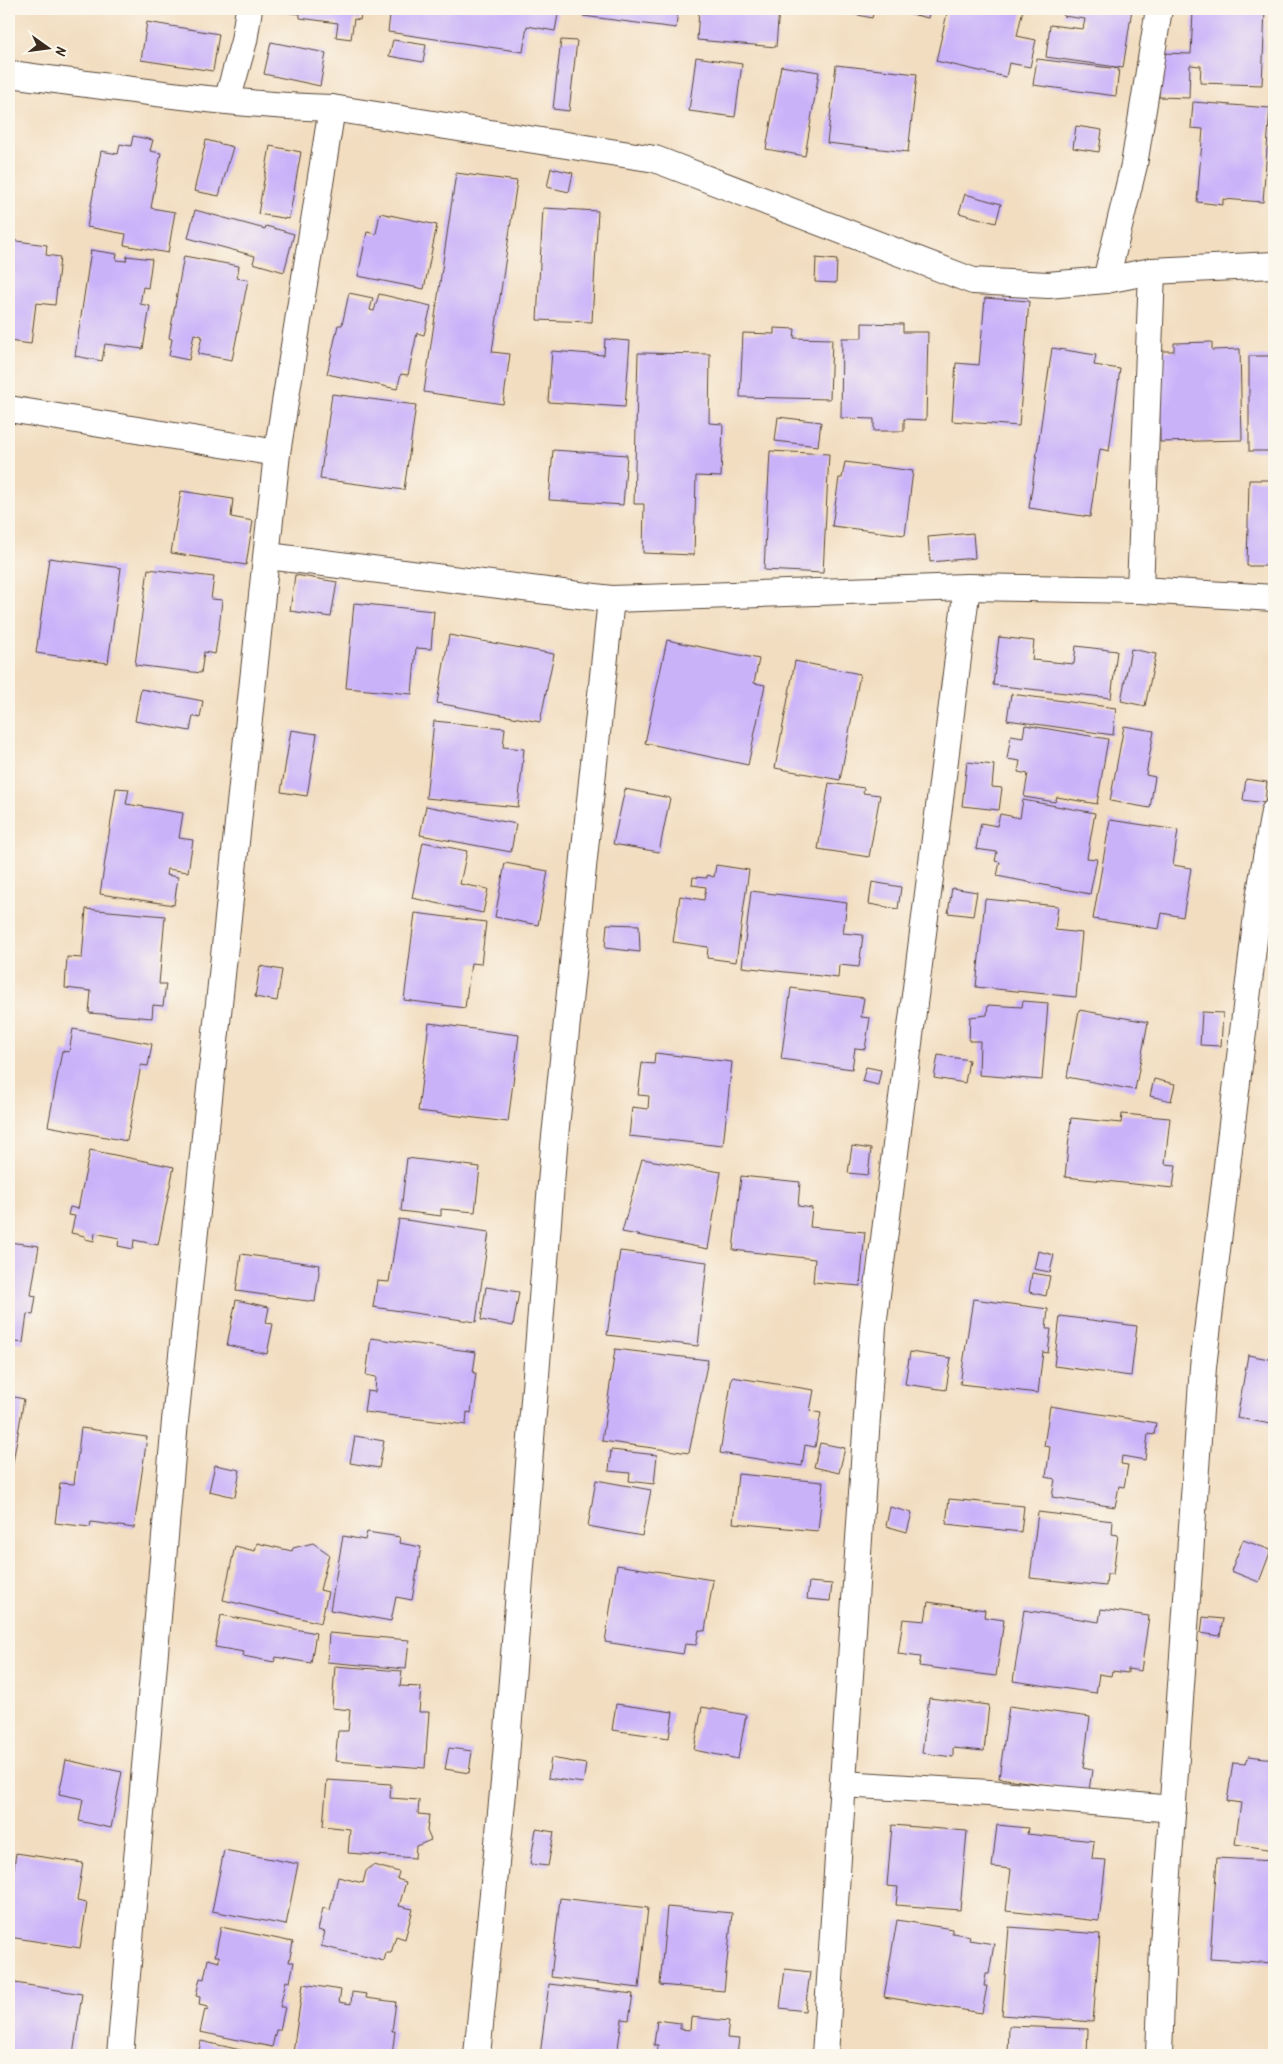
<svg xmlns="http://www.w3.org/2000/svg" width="1283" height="2064" font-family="Kalam,sans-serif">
	<rect width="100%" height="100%" fill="#fbf7ec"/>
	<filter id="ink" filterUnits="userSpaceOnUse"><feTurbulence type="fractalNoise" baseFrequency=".02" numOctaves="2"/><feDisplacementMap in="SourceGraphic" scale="10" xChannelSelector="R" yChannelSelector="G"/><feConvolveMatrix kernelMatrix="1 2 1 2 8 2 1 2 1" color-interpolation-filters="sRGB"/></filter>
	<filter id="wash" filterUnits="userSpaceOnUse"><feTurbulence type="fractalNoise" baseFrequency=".0096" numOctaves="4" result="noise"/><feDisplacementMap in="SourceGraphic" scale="20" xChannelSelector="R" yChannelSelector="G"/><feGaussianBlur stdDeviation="1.12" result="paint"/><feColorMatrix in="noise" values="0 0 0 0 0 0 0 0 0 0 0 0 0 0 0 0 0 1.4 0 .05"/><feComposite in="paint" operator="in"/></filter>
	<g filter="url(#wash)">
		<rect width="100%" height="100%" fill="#f2ddc0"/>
		<g id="blocks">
			<g fill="#cab2f9">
				<polygon points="277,9 362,9 360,20 354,19 351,39 336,37 338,23 300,18 300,14 276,11"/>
				<polygon points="372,9 559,9 555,31 527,26 523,52 388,32 390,15 372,12"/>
				<polygon points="584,9 678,9 676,28 583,16"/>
				<polygon points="699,9 779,9 776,47 697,40"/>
				<polygon points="841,9 874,9 872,18 840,11"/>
				<polygon points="899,9 930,9 928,18 898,11"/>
				<polygon points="948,9 1023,9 1017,36 1036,40 1030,67 1009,63 1006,77 936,61"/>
				<polygon points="1064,9 1132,9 1123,68 1046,57 1050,25 1083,29 1085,19 1063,16"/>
				<polygon points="1202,9 1265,9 1262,85 1200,83 1201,66 1190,65 1189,98 1159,97 1161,53 1191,54 1193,11 1202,11"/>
				<polygon points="147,22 219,34 213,71 141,60"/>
				<polygon points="393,40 426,45 423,62 389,56"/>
				<polygon points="561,40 577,41 569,111 553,109"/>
				<polygon points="271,42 326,53 320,86 264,74"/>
				<polygon points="696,57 742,64 735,117 689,111"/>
				<polygon points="1037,59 1119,69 1116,96 1033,85"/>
				<polygon points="836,65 917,74 908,152 827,143"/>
				<polygon points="781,66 819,72 805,156 766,149"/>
				<rect x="1272" y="97" width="2" height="47"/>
				<polygon points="1193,102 1270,108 1263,202 1223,199 1223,205 1197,202 1203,129 1191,128"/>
				<polygon points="1076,126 1102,130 1099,152 1073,148"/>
				<polygon points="133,136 153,140 150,151 161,153 151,208 175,212 168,253 124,245 126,234 87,227 101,151 118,154 120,144 131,146"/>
				<polygon points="206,140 233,147 219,196 194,191"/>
				<polygon points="270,146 301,152 289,219 258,214"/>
				<rect x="1270" y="147" width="4" height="27"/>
				<polygon points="551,168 573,173 569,192 547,187"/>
				<polygon points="456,173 517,181 492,352 510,354 503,404 424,392"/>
				<polygon points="965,194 1001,204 996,223 959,213"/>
				<polygon points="543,208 598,211 592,322 537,320"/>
				<polygon points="195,210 265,229 266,226 294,234 284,272 253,263 255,256 188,238"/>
				<polygon points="380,213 437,225 424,289 358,276 367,232 376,234"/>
				<polygon points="9,240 47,245 46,255 60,257 55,305 36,303 31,344 9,341"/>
				<polygon points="91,250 117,254 116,260 126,261 127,256 152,259 148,288 143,287 140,304 150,306 143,349 105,344 102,361 75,356"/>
				<polygon points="184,256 239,266 237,278 248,280 232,360 198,354 202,336 194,334 189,360 169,356 172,339 169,338"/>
				<polygon points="816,258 837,260 836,283 815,282"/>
				<polygon points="349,293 373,298 370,310 374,311 379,294 431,306 424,335 417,333 408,375 401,374 397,389 327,374 338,325 342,325"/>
				<polygon points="985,298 1029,301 1019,426 952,421 956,363 979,365"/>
				<polygon points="862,323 903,324 903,332 928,332 926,420 904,419 904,431 874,431 874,419 841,418 842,338 862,338"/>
				<polygon points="774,328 795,329 794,338 832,339 830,399 740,397 743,333 774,334"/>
				<polygon points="605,339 630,341 625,407 548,402 552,351 604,355"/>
				<polygon points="1212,342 1212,350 1240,349 1242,440 1160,442 1159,351 1174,351 1174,343"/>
				<polygon points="1052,348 1096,355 1094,365 1120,369 1109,451 1100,449 1090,517 1029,508"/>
				<polygon points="638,353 710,354 709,423 723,424 721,477 696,476 694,555 643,553 644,504 634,504"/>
				<rect x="1249" y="356" width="25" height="95"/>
				<polygon points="332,394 416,405 404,490 320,479"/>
				<polygon points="778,417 821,422 818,446 775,441"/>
				<polygon points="553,450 627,455 623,505 549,500"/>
				<polygon points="770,451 829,454 823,573 764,570"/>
				<polygon points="845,462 913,471 905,535 832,526 839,478 842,478"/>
				<polygon points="1249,480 1274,480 1274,566 1247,566"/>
				<polygon points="181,491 233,499 231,517 253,521 246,565 171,553"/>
				<polygon points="973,533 975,558 930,562 928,537"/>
				<polygon points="49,558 121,568 108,663 36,653"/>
				<polygon points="148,569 214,577 211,599 222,600 219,629 215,654 204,652 201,673 135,665"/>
				<polygon points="295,575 337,582 331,617 290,611"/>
				<polygon points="354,603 434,611 431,649 416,648 412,694 346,688"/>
				<polygon points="449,635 554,654 540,722 437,703"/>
				<polygon points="999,637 1034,641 1032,660 1074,664 1076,646 1117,651 1111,698 993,685"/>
				<polygon points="667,640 759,659 754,683 765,685 748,765 645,743"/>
				<polygon points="1131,649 1156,654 1145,706 1121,701"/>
				<polygon points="795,661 860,674 840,780 775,768"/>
				<polygon points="141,689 203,701 200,718 193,716 190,731 135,721"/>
				<polygon points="1011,694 1116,708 1113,735 1007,720"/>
				<polygon points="434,721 505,728 503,747 524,749 518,807 426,798"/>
				<polygon points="1025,725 1108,739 1097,804 1057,797 1055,802 1024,797 1028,774 1018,772 1020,761 1007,759 1011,735 1023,737"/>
				<polygon points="1124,726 1154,731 1146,775 1155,777 1150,808 1110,801"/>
				<polygon points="291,730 317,734 307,796 281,792"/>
				<polygon points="967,762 994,765 992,787 1002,788 999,810 962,806"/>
				<polygon points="1246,779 1267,782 1265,803 1243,800"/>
				<polygon points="829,783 864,788 863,793 880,795 869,857 818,849"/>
				<polygon points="116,788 129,789 126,804 183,813 179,838 193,840 188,872 167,869 166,875 178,877 174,905 100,894"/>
				<polygon points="625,789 670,798 659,852 613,844"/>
				<polygon points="1023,800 1095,813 1087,858 1097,859 1090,894 997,876 1000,862 995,861 997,852 976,849 981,823 997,826 1000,814 1020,818"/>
				<polygon points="426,806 516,824 511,852 420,835"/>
				<polygon points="1110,820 1178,830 1173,865 1191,868 1183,917 1162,913 1159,929 1093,919"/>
				<polygon points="423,842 467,851 460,884 488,889 483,913 412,898"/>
				<polygon points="505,863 548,871 538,925 495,917"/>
				<polygon points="716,865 749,870 736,962 707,958 708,947 673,942 680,896 704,900 706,887 692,885 693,877 707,878 707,875 714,877"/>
				<polygon points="872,882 901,887 898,909 869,904"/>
				<polygon points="952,888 977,892 973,916 948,913"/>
				<polygon points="751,891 847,903 843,933 863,935 859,967 839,965 838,978 742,967"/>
				<polygon points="985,899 1058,906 1055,930 1082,933 1076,997 976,987"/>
				<polygon points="86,909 165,916 159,984 166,984 163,1006 153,1005 152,1018 89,1013 91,991 65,988 67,957 82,958"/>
				<polygon points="415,913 486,922 481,964 471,963 465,1008 404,1000"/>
				<polygon points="607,924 639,925 640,952 605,948"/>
				<polygon points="260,966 282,970 277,1001 255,997"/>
				<polygon points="791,988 864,998 861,1017 870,1018 865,1049 855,1048 852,1069 781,1059"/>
				<polygon points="1023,1001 1048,1003 1042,1080 979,1075 980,1041 969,1041 970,1017 987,1015 988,1005 1022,1007"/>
				<polygon points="1079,1010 1148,1022 1135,1090 1067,1077"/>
				<polygon points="1202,1012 1223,1013 1221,1046 1200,1045"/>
				<polygon points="429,1023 519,1035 508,1122 418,1111"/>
				<polygon points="73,1029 152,1044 148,1066 141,1065 127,1141 48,1126 62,1051 69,1052"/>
				<polygon points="655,1053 732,1062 723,1146 629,1136 632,1107 648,1109 649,1096 638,1095 642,1063 654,1064"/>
				<polygon points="938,1055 969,1060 965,1083 934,1078"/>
				<polygon points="866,1067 881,1070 878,1085 862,1081"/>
				<polygon points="1154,1079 1175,1084 1171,1101 1150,1096"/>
				<polygon points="1122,1114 1170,1118 1165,1164 1176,1165 1173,1188 1065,1177 1071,1118 1121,1123"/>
				<polygon points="852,1146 871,1149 868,1175 848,1173"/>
				<polygon points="90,1150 174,1167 158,1245 134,1240 133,1249 118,1246 119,1238 95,1233 94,1241 85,1239 85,1236 71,1233 75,1216 68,1215 70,1207 78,1209"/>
				<polygon points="407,1158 480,1167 475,1212 441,1209 441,1216 401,1211"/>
				<polygon points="642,1159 721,1172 708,1249 622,1232"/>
				<polygon points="741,1176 800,1182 798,1206 812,1208 810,1227 865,1232 860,1286 813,1282 815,1259 733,1250"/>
				<polygon points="399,1219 489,1232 476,1322 373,1307 377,1281 389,1282"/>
				<polygon points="9,1242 39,1246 31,1295 36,1296 33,1315 27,1314 23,1343 9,1341"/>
				<polygon points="620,1251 707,1262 698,1346 607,1335"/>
				<polygon points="1038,1251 1054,1255 1050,1272 1034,1269"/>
				<polygon points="241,1254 320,1265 315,1302 236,1291"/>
				<polygon points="1032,1273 1050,1276 1046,1296 1029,1292"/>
				<polygon points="1273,1279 1274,1279 1274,1301 1270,1300"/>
				<polygon points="486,1287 519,1292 513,1326 481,1320"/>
				<polygon points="973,1299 1048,1309 1046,1329 1051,1329 1048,1353 1043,1352 1038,1393 960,1384"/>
				<polygon points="236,1300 269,1307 266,1323 273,1324 267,1354 227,1345"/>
				<polygon points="1060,1316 1137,1326 1131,1376 1054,1366"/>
				<polygon points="371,1338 476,1352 473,1373 476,1373 471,1413 467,1412 466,1425 364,1412 367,1391 375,1392 376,1377 366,1375"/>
				<polygon points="615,1349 708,1360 689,1453 602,1441"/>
				<polygon points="910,1352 951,1358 946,1390 905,1384"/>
				<polygon points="1248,1355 1274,1360 1274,1408 1271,1424 1237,1418"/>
				<polygon points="732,1377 814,1390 810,1411 821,1413 815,1447 805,1445 802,1466 720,1453"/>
				<polygon points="9,1396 24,1399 10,1479 9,1478"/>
				<polygon points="1050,1406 1156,1423 1154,1435 1148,1434 1145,1460 1122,1456 1121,1464 1128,1465 1124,1487 1119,1486 1115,1507 1052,1497 1055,1479 1046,1477 1050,1447 1044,1446"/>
				<polygon points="81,1428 147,1437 134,1528 91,1522 90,1527 55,1523 60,1483 74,1484"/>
				<polygon points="355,1436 384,1441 379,1468 350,1463"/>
				<polygon points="820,1443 845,1448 839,1473 814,1467"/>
				<polygon points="611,1450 657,1455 654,1484 629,1481 630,1473 609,1471"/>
				<polygon points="215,1465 240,1470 235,1497 209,1491"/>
				<polygon points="738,1474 823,1482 818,1531 733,1523"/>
				<polygon points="596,1480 651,1490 642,1536 588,1526"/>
				<polygon points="949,1499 1024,1506 1021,1532 946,1524"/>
				<polygon points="890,1507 912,1513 907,1532 886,1526"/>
				<polygon points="1038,1512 1113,1521 1112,1534 1118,1535 1113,1574 1107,1574 1106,1586 1030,1578"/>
				<polygon points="367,1532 400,1537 399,1543 421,1547 412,1600 396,1597 391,1621 330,1610 343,1536 365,1540"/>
				<polygon points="1243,1540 1271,1550 1259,1582 1231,1571"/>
				<polygon points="257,1543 292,1551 293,1548 313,1543 329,1554 320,1590 328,1592 321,1623 223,1600 235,1546 255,1551"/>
				<polygon points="617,1565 713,1580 705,1631 699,1630 696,1645 685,1644 683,1654 605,1642"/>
				<polygon points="809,1582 832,1584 830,1601 807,1599"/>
				<polygon points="928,1602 985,1610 984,1617 1004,1620 996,1676 919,1666 921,1657 898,1654 903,1619 925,1621"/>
				<polygon points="1101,1609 1149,1616 1141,1671 1128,1669 1128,1673 1112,1671 1111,1676 1099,1674 1096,1693 1013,1681 1024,1610 1099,1622"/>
				<polygon points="221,1615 316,1633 311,1663 276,1657 274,1662 243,1656 244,1652 215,1647"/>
				<polygon points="1203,1617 1223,1619 1220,1636 1201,1633"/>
				<polygon points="329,1633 409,1640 406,1669 327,1662"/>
				<polygon points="335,1666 402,1671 400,1686 421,1687 419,1712 429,1712 425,1768 335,1761 338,1731 348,1731 350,1710 332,1708"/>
				<polygon points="929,1698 989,1705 984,1751 953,1748 953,1757 922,1753"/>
				<polygon points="616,1704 673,1712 669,1738 612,1730"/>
				<polygon points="1009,1706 1090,1717 1083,1768 1092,1770 1089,1791 999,1778"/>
				<polygon points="702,1707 746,1715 738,1759 694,1750"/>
				<polygon points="449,1748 472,1751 469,1773 445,1769"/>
				<polygon points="1248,1756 1274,1759 1274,1850 1235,1844 1241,1803 1227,1801 1233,1763 1246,1764"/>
				<polygon points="551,1758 586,1764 583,1783 548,1778"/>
				<polygon points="66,1760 122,1772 111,1828 79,1821 83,1799 59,1794"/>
				<polygon points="327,1780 391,1784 390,1798 419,1800 418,1814 429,1815 427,1831 431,1840 416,1846 415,1858 348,1853 350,1829 323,1826"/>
				<polygon points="892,1825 967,1831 960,1910 896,1905 898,1887 887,1886"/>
				<polygon points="997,1825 1028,1828 1027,1834 1094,1841 1092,1859 1106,1860 1099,1921 1006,1911 1011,1869 992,1867"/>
				<polygon points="536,1829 554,1832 548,1866 530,1864"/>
				<polygon points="224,1850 298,1864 286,1925 212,1911"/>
				<polygon points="16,1853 83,1863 77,1901 87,1903 80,1948 9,1937 9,1901"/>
				<polygon points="1217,1858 1274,1861 1274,1963 1210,1959"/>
				<polygon points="373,1865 399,1872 397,1879 406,1882 399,1906 413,1909 405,1939 396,1936 391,1953 386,1953 384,1961 321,1946 325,1932 318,1930 323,1908 330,1910 338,1877 363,1883 366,1871"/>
				<polygon points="560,1898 648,1908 639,1988 551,1977"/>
				<polygon points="667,1907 732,1913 724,1991 660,1985"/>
				<polygon points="897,1920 952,1929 952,1933 970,1936 969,1940 994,1944 989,1974 986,1974 984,1986 987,1986 982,2013 884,1997"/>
				<polygon points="221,1927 293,1942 289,1962 294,1962 290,1982 286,1981 280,2007 285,2007 280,2030 276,2030 272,2047 200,2032 205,2009 208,2010 208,2007 199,2005 200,1997 196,1996 200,1978 204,1979 208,1959 219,1962 219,1956 215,1956"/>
				<polygon points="1009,1927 1100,1934 1093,2022 1002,2015"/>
				<polygon points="785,1969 810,1972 805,2011 780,2008"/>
				<polygon points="9,1982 82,1994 73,2055 9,2055"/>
				<polygon points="303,1984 341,1990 339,2002 351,2004 352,1992 367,1994 366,1998 396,2002 392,2031 395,2031 392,2055 330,2055 331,2052 321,2051 321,2055 314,2055 293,2052"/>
				<polygon points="549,1984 633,1994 629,2020 622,2019 617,2055 540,2055"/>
				<polygon points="691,2017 729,2021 727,2038 739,2039 737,2055 657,2055 658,2045 654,2045 657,2020 680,2023 680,2029 690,2030"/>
				<polygon points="1009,2026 1088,2029 1087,2055 1008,2055"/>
				<polygon points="201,2041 258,2054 258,2055 198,2055"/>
			</g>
		</g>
	</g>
	<g filter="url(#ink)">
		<use href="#blocks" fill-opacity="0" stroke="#564536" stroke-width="1"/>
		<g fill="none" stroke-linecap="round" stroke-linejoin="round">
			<g stroke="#564536" stroke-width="28">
				<g id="minor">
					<path d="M9,74C116,87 224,105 332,108L655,159L973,281L1048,285L1106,280L1152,271L1274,265"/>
					<polyline points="227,101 244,41 249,9"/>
					<polyline points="1106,280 1134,165 1159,9"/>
					<polyline points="9,409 277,453"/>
					<polyline points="268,556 611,599 967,587 1140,590 1274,598"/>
					<polyline points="1140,590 1152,271"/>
					<polyline points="843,1784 989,1793 1173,1809"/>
					<polyline points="120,2055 175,1421 277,453 332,108"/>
					<polyline points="477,2055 504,1782 554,1146 611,599"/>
					<polyline points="825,2055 873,1326 967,587"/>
					<polyline points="1159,2055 1163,1945 1203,1367 1259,898 1274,812"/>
				</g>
			</g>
			<use href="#minor" stroke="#fff" stroke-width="26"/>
		</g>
	</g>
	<rect width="1283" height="2064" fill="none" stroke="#fbf7ec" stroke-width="30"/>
	<g transform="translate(48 48) rotate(104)" stroke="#fbf7ec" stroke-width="4" paint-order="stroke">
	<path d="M0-4L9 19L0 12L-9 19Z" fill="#3b2a1e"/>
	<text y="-8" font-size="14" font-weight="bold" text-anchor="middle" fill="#3b2a1e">N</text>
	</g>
</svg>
